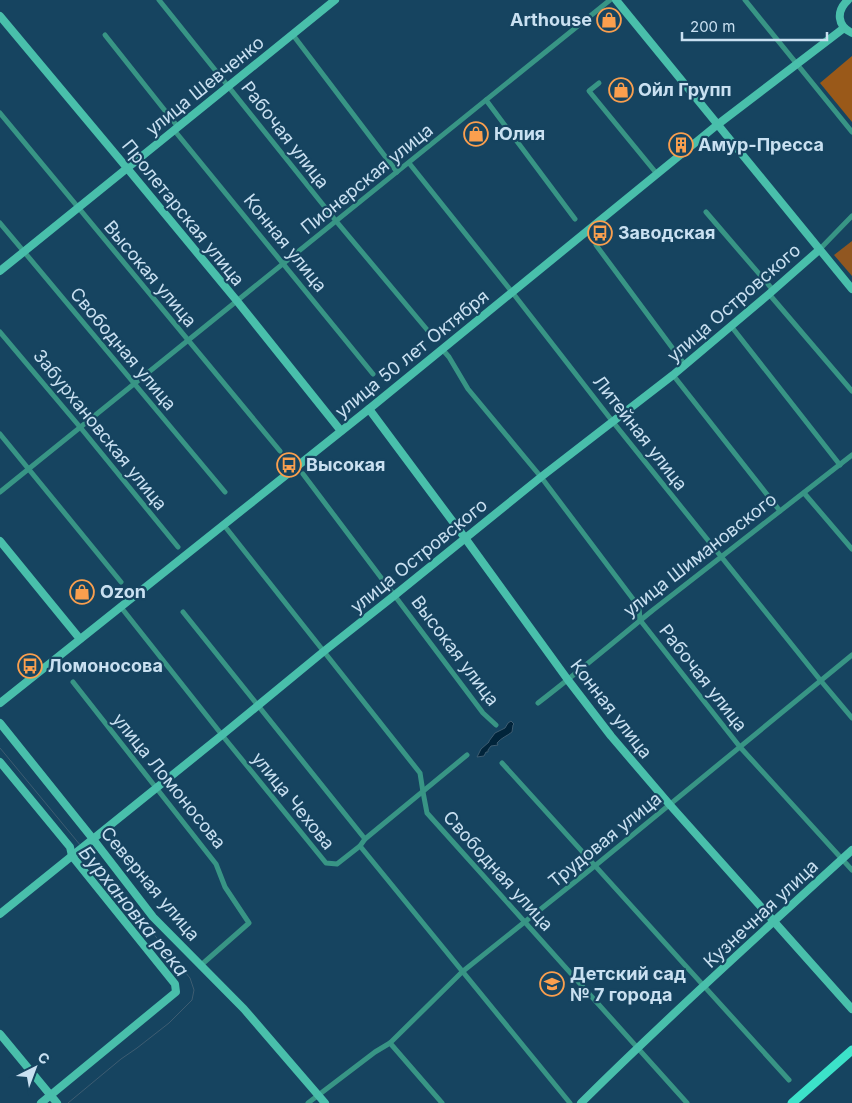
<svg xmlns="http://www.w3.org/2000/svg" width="852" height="1103" font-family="Inter,sans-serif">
	<rect width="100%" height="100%" fill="#164460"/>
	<polygon fill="#915721" points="852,241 852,276 834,255"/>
	<polygon fill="#9a5919" points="852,56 852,122 820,83"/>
	<path fill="#01243a" stroke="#3d5c71" d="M511,721L514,724L513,725L512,732C507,736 501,738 497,743L498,745L491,746L488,750V752H486L484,756L477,757L481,749L489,742V741L495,733L505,728L508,723Z"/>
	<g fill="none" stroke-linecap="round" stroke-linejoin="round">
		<g stroke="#3d5c71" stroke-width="1">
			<polyline points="0,748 81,846"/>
			<polyline points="68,1103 121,1059 137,1048 169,1023 192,1000 194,990 190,978 85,851"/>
		</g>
		<g stroke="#389585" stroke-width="5">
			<polyline points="159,0 336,221 429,332"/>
			<polyline points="745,0 852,132"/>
			<polyline points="105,35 178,127"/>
			<polyline points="293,35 397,172"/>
			<polyline points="599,83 589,91 657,174"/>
			<polyline points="486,100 575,219"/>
			<polyline points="0,113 280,451"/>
			<polyline points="174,130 373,374"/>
			<polyline points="409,163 512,292 613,422 821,681 852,718"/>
			<polyline points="706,212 773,290"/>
			<polyline points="0,223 225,492"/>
			<polyline points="596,245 685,365"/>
			<polyline points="819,250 852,216"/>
			<polyline points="769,294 852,391"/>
			<polyline points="731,326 840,465"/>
			<polyline points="0,332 80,427 178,547"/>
			<polyline points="442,349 449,357 468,389 541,477 639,607 640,620 740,747 852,870"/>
			<polyline points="673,375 780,511"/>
			<polyline points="0,434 121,582"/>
			<polyline points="303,474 483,713 496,725"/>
			<polyline points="0,492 610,0"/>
			<polyline points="804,493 852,549"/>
			<polyline points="223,524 420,773 423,792 427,813 687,1103"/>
			<polyline points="120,606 226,740 326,863 337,864 360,846 570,1103"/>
			<polyline points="183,612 365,839"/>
			<polyline points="73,682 216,864 225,887 249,923 200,966"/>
			<path d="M538,703C577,673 615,641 653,610C719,558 786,507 852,455"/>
			<polyline points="502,763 789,1080"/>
			<polyline points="360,846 365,839 467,755"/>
			<polyline points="390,1043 442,1103"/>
			<polyline points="308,1103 375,1052 390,1043 462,972 596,865 852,655"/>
		</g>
		<g stroke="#49bfab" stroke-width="8">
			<polyline points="616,0 852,289"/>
			<path d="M848,0C836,11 837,26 852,33"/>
			<polyline points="0,16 127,168 237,301 341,431"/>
			<polyline points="0,271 335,0"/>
			<polyline points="369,409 465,538 568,680 611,736 670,805 852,1009"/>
			<polyline points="0,541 80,639"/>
			<polyline points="0,703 369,409 717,125 844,28"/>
			<polyline points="0,723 93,839 153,917 244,1009 325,1103"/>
			<polyline points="0,762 70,847 72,856 175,984 176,992 41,1103"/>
			<polyline points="0,914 222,735 323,652 395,595 541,477 673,375 769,294 819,250"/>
			<polyline points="0,1034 57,1103"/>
			<path d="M581,1103C669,1016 761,933 852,850"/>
		</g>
		<polyline stroke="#3ce2c9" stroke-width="9" points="792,1103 852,1050"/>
	</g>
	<defs>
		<g id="shop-ring" transform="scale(1.25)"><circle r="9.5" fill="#164460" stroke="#fa9f4e" stroke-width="1.5"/><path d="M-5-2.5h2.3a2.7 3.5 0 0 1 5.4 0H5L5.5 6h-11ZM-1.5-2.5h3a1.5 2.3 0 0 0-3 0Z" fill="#fa9f4e"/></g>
		<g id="building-ring" transform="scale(1.25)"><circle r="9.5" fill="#164460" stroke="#fa9f4e" stroke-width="1.5"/><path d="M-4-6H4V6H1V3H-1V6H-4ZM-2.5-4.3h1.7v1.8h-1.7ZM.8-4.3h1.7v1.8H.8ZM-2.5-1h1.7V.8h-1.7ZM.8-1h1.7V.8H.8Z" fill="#fa9f4e"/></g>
		<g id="bus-ring" transform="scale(1.25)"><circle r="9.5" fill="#164460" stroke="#fa9f4e" stroke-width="1.5"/><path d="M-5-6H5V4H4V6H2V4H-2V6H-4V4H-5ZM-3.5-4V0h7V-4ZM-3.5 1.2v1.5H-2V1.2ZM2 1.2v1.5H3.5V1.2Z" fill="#fa9f4e"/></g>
		<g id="school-ring" transform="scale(1.25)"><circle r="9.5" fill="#164460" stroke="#fa9f4e" stroke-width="1.5"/><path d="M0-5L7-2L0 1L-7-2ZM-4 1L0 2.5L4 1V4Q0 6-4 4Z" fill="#fa9f4e"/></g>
	</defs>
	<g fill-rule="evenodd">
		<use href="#shop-ring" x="609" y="20"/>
		<use href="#shop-ring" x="621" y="90"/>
		<use href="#shop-ring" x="476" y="134"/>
		<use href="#building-ring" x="681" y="145"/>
		<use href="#bus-ring" x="600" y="233"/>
		<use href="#bus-ring" x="289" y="465"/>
		<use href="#shop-ring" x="82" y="592"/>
		<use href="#bus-ring" x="30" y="666"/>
		<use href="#school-ring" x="552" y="984"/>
	</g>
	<g text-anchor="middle" stroke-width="4.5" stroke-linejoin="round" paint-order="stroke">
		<g font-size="18" font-weight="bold" fill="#c9e0f1" stroke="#164460" text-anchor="start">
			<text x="592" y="26" text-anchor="end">Arthouse</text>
			<text x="638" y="96">Ойл Групп</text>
			<text x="494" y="140">Юлия</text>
			<text x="698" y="151">Амур-Пресса</text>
			<text x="618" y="239">Заводская</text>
			<text x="306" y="471">Высокая</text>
			<text x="100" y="598">Ozon</text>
			<text x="48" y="672">Ломоносова</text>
			<text x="570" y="980">Детский сад<tspan x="570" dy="21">№ 7 города</tspan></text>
		</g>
		<g font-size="18" fill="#c9e0f1" stroke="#164460">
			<text transform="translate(205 86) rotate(-39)" y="6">улица Шевченко</text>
			<text transform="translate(285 135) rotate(52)" y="6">Рабочая улица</text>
			<text transform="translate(367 179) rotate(-39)" y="6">Пионерская улица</text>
			<text transform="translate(183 213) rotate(51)" y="6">Пролетарская улица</text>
			<text transform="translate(285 243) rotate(51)" y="6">Конная улица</text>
			<text transform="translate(150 274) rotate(50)" y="6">Высокая улица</text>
			<text transform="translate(734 303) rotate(-41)" y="6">улица Островского</text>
			<text transform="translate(123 349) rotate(50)" y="6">Свободная улица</text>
			<text transform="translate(412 354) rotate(-39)" y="6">улица 50 лет Октября</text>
			<text transform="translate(100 430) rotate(51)" y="6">Забурхановская улица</text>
			<text transform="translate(640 433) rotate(52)" y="6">Литейная улица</text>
			<text transform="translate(700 555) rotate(-38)" y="6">улица Шимановского</text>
			<text transform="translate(419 556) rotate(-39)" y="6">улица Островского</text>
			<text transform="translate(455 651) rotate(53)" y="6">Высокая улица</text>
			<text transform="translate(703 678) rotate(52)" y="6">Рабочая улица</text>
			<text transform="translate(611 709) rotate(52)" y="6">Конная улица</text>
			<text transform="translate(169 781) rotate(51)" y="6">улица Ломоносова</text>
			<text transform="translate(293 801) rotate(51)" y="6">улица Чехова</text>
			<text transform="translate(605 840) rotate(-39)" y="6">Трудовая улица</text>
			<text transform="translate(498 871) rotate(48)" y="6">Свободная улица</text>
			<text transform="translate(150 884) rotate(50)" y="6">Северная улица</text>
			<text transform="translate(761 914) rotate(-43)" y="6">Кузнечная улица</text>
		</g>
		<g font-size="19" font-style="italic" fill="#c9e0f2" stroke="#164460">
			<text transform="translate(134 911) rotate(51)" y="7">Бурхановка река</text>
		</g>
	</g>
	<g transform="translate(35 1068) rotate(42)" stroke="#164460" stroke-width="4" paint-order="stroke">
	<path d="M0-4L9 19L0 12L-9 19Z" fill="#c9e0f1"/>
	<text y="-8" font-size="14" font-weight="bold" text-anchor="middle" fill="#c9e0f1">С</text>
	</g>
	<path d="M682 32v8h145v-8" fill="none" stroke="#c9e0f1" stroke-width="2.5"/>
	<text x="690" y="32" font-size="15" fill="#c9e0f1" stroke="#164460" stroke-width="4" paint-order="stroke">200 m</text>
</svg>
